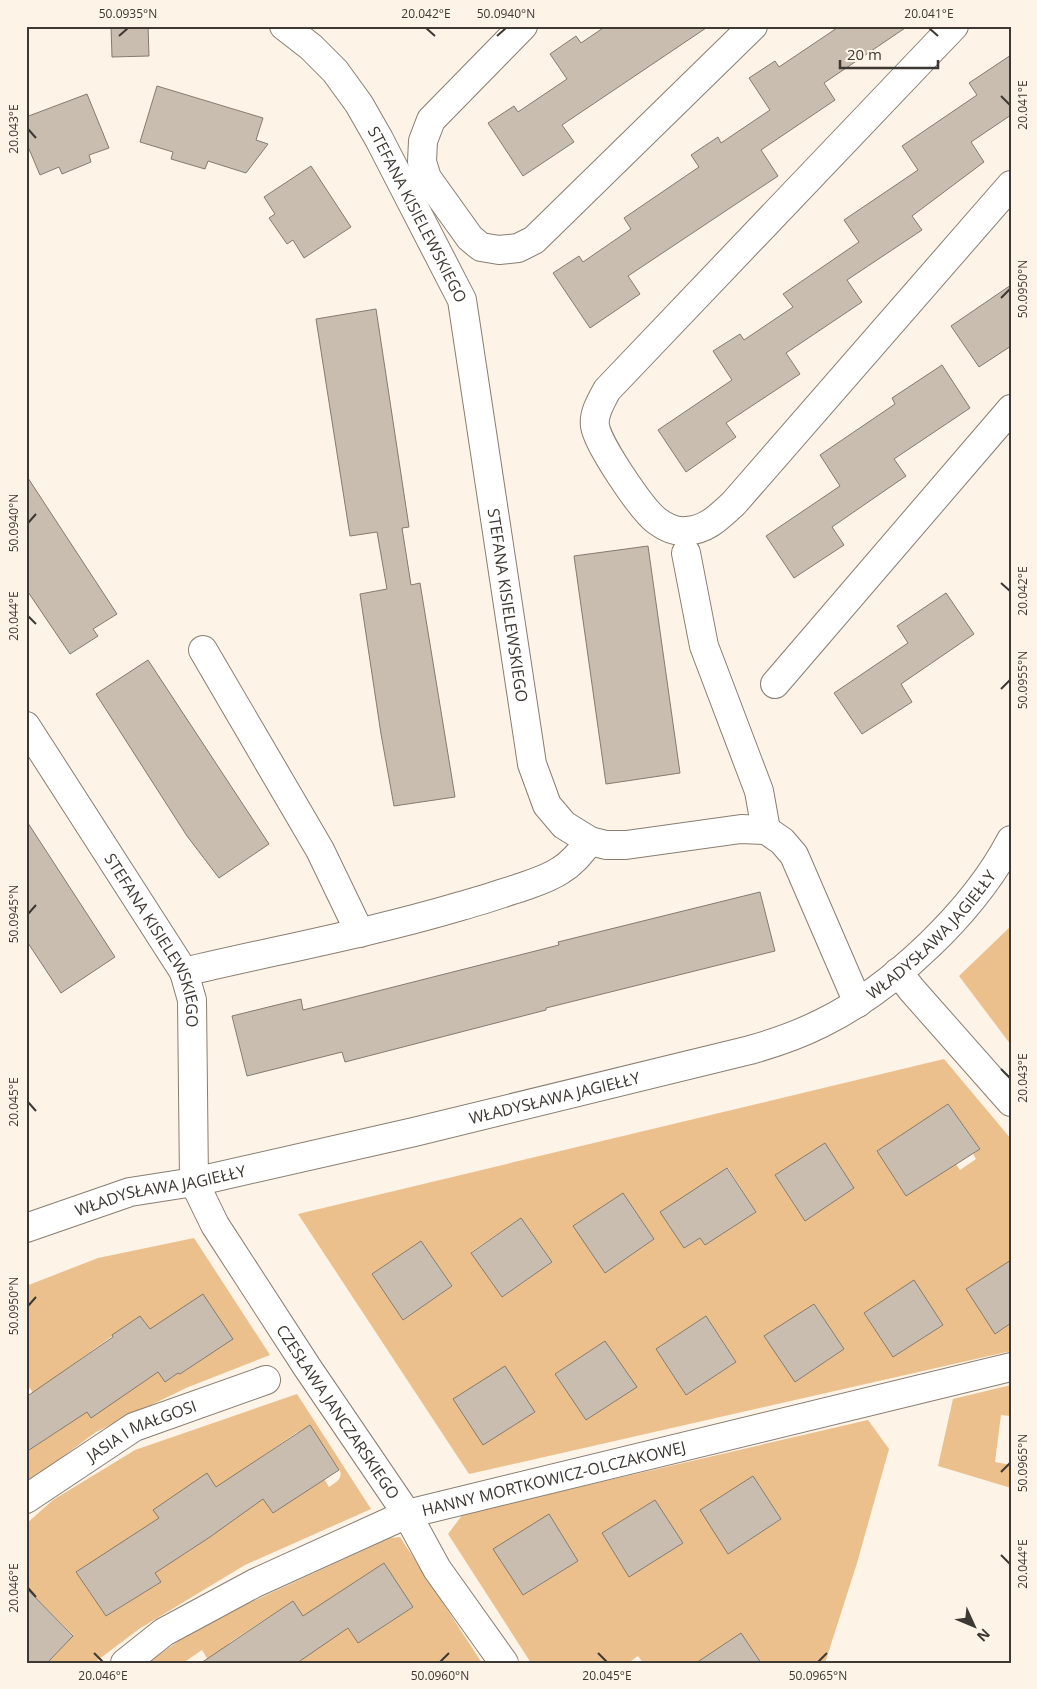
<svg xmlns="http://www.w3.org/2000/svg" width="1037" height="1689" font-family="'Open Sans',sans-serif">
	<rect width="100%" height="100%" fill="#fdf3e7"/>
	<g fill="#ecc08c" fill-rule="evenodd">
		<polygon points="1011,926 1011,1045 959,976"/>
		<path d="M944,1059L1011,1139V1260L966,1289L995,1333L1011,1323V1351L469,1474L298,1214ZM948,1104L980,1149L973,1154L976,1159L960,1170L956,1164L906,1196L877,1151L926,1119L943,1144L948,1141L931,1115ZM825,1143L854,1188L804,1220L775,1175ZM728,1168L756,1212L705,1245L700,1238L684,1248L661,1212ZM623,1193L654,1239L605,1272L573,1226ZM521,1218L552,1262L502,1297L471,1252ZM421,1241L452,1286L403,1320L372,1274ZM914,1281L943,1325L893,1357L864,1313ZM814,1304L844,1349L795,1382ZM706,1316L736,1362L686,1395L656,1349ZM605,1341L636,1387L586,1420L555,1374Z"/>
		<path d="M194,1238L270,1355L186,1388L96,1432L26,1484V1452L60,1430L28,1386H26V1286L98,1258ZM140,1316L150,1329L233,1339L180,1374L178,1373L165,1382L158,1372L61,1373Z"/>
		<polygon points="1011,1385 1011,1416 1001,1415 995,1462 1011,1465 1011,1488 938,1466 953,1399"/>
		<path d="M297,1394L371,1509L245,1565L139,1629L94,1663H47L73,1635L36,1598L26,1607V1524L53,1500L135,1450ZM310,1426L340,1471C343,1479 335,1483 329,1487L324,1479L273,1513L244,1469L296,1433ZM207,1474L237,1518L183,1555L154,1510ZM76,1572L161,1582L106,1616Z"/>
		<path d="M868,1420L889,1449L857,1563L825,1663H761L741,1633L696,1663H643L638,1656L628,1663H531L448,1534L463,1514ZM753,1476L781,1519L728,1554L701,1510ZM655,1500L683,1543L629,1576L602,1533ZM549,1515L578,1561L523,1595L494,1549Z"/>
		<path d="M400,1537L482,1663H297L322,1645L293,1601L229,1643L233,1650L210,1663L202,1650L183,1663H148L199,1626L390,1538ZM384,1563L413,1607L358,1643L329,1599Z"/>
	</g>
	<g fill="#c9bdaf" stroke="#857a6d">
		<polygon points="111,26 148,26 149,56 112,57"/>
		<polygon points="606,26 709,26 562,125 574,142 523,176 488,123 514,106 518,112 567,79 550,54 576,36 581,43"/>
		<polygon points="840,26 908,26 824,83 835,100 761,150 778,176 628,276 640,294 590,328 553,273 579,256 583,262 631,229 624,218 699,167 691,155 718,137 721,143 770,110 749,78 775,61 779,67"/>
		<polygon points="1011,55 1011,115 971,142 984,162 912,216 922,230 847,280 862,302 786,353 800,374 726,423 736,437 686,472 658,430 732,380 713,351 740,334 744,340 793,307 783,294 859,242 844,220 918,170 902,146 977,95 969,83"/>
		<polygon points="157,86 263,118 256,140 268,144 246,173 208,161 205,169 171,159 173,152 140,142"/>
		<polygon points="87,94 109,148 89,155 91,162 62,174 59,167 40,175 26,142 26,117"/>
		<polygon points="311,166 351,227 304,258 293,240 287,244 269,218 275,214 264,197"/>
		<polygon points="1011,285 1011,346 979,367 951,326"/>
		<polygon points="376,309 409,527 402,528 411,585 420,583 455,797 394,806 381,734 360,594 387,589 377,532 350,536 316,319"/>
		<polygon points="942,365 970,408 894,459 906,476 832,527 844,545 794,578 766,536 840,486 820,455 895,404 892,398"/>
		<polygon points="26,475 117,614 93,629 98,636 70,654 26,589"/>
		<polygon points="648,546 680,773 606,784 574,556"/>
		<polygon points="946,593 974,634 901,684 912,702 862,734 834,693 908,643 897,626"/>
		<polygon points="148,660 269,844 219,878 187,836 96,694"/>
		<polygon points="26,820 115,957 61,993 26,940"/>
		<polygon points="760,892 775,951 546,1008 546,1010 345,1062 342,1052 247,1076 232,1016 301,999 303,1010 559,945 558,942"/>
		<polygon points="948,1104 980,1149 906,1196 877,1151"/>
		<polygon points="825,1143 854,1188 805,1221 775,1175"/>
		<polygon points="727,1168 756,1212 705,1245 700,1238 684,1248 660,1212"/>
		<polygon points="623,1193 654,1239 605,1273 573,1226"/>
		<polygon points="521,1218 552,1262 502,1297 471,1253"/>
		<polygon points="421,1241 452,1286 403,1320 372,1274"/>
		<polygon points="1011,1260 1011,1323 995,1334 966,1289"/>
		<polygon points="914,1280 943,1325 893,1357 864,1313"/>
		<polygon points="203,1294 233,1339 180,1374 178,1373 165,1382 158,1372 91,1418 87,1412 26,1452 26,1397 113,1337 112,1335 140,1316 150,1329"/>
		<polygon points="814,1304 844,1349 795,1382 764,1336"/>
		<polygon points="706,1316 736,1362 686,1395 656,1349"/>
		<polygon points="605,1341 637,1387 586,1420 555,1374"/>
		<polygon points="505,1366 535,1412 483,1445 453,1399"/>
		<polygon points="310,1425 339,1470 273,1513 263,1499 210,1537 155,1573 161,1582 106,1616 76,1572 159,1518 153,1510 207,1473 216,1487"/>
		<polygon points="753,1476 781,1519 728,1554 700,1510"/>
		<polygon points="655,1500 683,1543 629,1577 602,1533"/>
		<polygon points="549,1514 578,1561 523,1595 493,1549"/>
		<polygon points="384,1563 413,1607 358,1643 348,1628 297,1663 201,1663 293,1601 303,1616"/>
		<polygon points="26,1588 73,1636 47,1663 26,1663"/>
		<polygon points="741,1633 761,1663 696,1663"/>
	</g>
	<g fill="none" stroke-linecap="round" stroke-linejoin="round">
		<g stroke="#897e71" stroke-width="30">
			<g id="minor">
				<path id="s1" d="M284,26L311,47L335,71L359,104L379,139L462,300L532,764L547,805L564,825L590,841L606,845H626L741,829L766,830L782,841L794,855L858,1003"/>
				<polyline points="523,26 431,120 423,141 422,162 427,178 470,238 481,247 499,250 518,248 534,240 753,26"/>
				<path d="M954,26L607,390C601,401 593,414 595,426C598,445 642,510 657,521C665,527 676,532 686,531C707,530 720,516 734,503L1011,185"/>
				<polyline points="686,553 704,646 759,791 766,830"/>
				<polyline points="203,650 320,850 360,933"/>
				<polyline points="775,684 1011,409"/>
				<path id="s2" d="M26,726L184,972L192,1000L194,1182L215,1225L307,1367L407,1514L437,1569L504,1663"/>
				<path d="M184,972C277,950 370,933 461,906C480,901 500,894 519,888C533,883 548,879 561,870C573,863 581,852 590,841"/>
				<polyline points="898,972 912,990 1011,1102"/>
				<path id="s3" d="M26,1228L130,1192L194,1182L414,1132L750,1050C775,1043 798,1035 822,1023C893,988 974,911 1011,840"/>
				<path id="s4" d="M26,1499L134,1427L266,1380"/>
				<path id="s5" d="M125,1663L164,1632L255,1583L407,1514L1011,1367"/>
			</g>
		</g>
		<use href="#minor" stroke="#fff" stroke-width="28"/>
	</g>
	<path fill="none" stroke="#3d3832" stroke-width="2" d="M426,28L435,36M929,28L938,36M119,36L128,28M497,36L506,28M1001,96L1010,105M28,129L36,138M1001,298L1010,289M28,523L36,514M1001,583L1010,591M28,616L36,624M1001,689L1010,680M28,914L36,905M1001,1069L1010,1078M28,1102L36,1111M28,1306L36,1297M1001,1472L1010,1463M1001,1555L1010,1564M28,1588L36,1597M94,1653L103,1662M598,1653L607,1662M440,1662L449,1653M818,1662L827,1653"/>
	<g text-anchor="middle" stroke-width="4" stroke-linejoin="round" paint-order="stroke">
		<g font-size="16" fill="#3d3832" stroke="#fdf3e7">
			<text dy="6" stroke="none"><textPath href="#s1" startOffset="234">STEFANA KISIELEWSKIEGO</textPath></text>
			<text dy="6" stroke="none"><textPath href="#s1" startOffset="639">STEFANA KISIELEWSKIEGO</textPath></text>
			<text dy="6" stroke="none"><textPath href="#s3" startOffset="965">WŁADYSŁAWA JAGIEŁŁY</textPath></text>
			<text dy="6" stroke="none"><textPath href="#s2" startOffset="251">STEFANA KISIELEWSKIEGO</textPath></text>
			<text dy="6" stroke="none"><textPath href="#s3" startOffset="545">WŁADYSŁAWA JAGIEŁŁY</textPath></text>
			<text dy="6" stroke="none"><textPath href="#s3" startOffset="140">WŁADYSŁAWA JAGIEŁŁY</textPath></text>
			<text dy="6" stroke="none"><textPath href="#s2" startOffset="775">CZESŁAWA JANCZARSKIEGO</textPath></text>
			<text dy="6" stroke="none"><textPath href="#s4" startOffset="135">JASIA I MAŁGOSI</textPath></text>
			<text dy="6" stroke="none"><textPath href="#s5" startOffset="471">HANNY MORTKOWICZ-OLCZAKOWEJ</textPath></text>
		</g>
	</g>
	<rect width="1037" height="1689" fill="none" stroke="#fdf3e7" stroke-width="55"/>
	<g transform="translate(974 1626) rotate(134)" stroke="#fdf3e7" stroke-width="4" paint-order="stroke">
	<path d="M0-4L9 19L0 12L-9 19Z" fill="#3d3832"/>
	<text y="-8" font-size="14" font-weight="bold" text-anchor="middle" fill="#3d3832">N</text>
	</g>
	<path d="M840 60v8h98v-8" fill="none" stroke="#3d3832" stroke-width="2.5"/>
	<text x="847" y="60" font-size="15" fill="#3d3832" stroke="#fdf3e7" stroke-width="4" paint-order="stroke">20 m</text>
	<rect x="28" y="28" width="982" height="1634" fill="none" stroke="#3d3832" stroke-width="2"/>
	<g font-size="12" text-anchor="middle" fill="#3d3832">
		<text x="128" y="18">50.0935°N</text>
		<text x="426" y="18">20.042°E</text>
		<text x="506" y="18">50.0940°N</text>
		<text x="929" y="18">20.041°E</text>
		<text transform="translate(1023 105) rotate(-90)" y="4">20.041°E</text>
		<text transform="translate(14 129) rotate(-90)" y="4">20.043°E</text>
		<text transform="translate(1023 289) rotate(-90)" y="4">50.0950°N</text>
		<text transform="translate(14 523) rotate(-90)" y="4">50.0940°N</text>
		<text transform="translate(1023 591) rotate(-90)" y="4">20.042°E</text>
		<text transform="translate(14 616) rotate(-90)" y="4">20.044°E</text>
		<text transform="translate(1023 680) rotate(-90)" y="4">50.0955°N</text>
		<text transform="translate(14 914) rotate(-90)" y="4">50.0945°N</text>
		<text transform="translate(1023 1078) rotate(-90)" y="4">20.043°E</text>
		<text transform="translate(14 1102) rotate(-90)" y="4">20.045°E</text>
		<text transform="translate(14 1306) rotate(-90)" y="4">50.0950°N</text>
		<text transform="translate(1023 1463) rotate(-90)" y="4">50.0965°N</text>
		<text transform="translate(1023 1564) rotate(-90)" y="4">20.044°E</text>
		<text transform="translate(14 1588) rotate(-90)" y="4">20.046°E</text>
		<text x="103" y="1680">20.046°E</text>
		<text x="440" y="1680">50.0960°N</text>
		<text x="607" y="1680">20.045°E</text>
		<text x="818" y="1680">50.0965°N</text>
	</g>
</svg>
